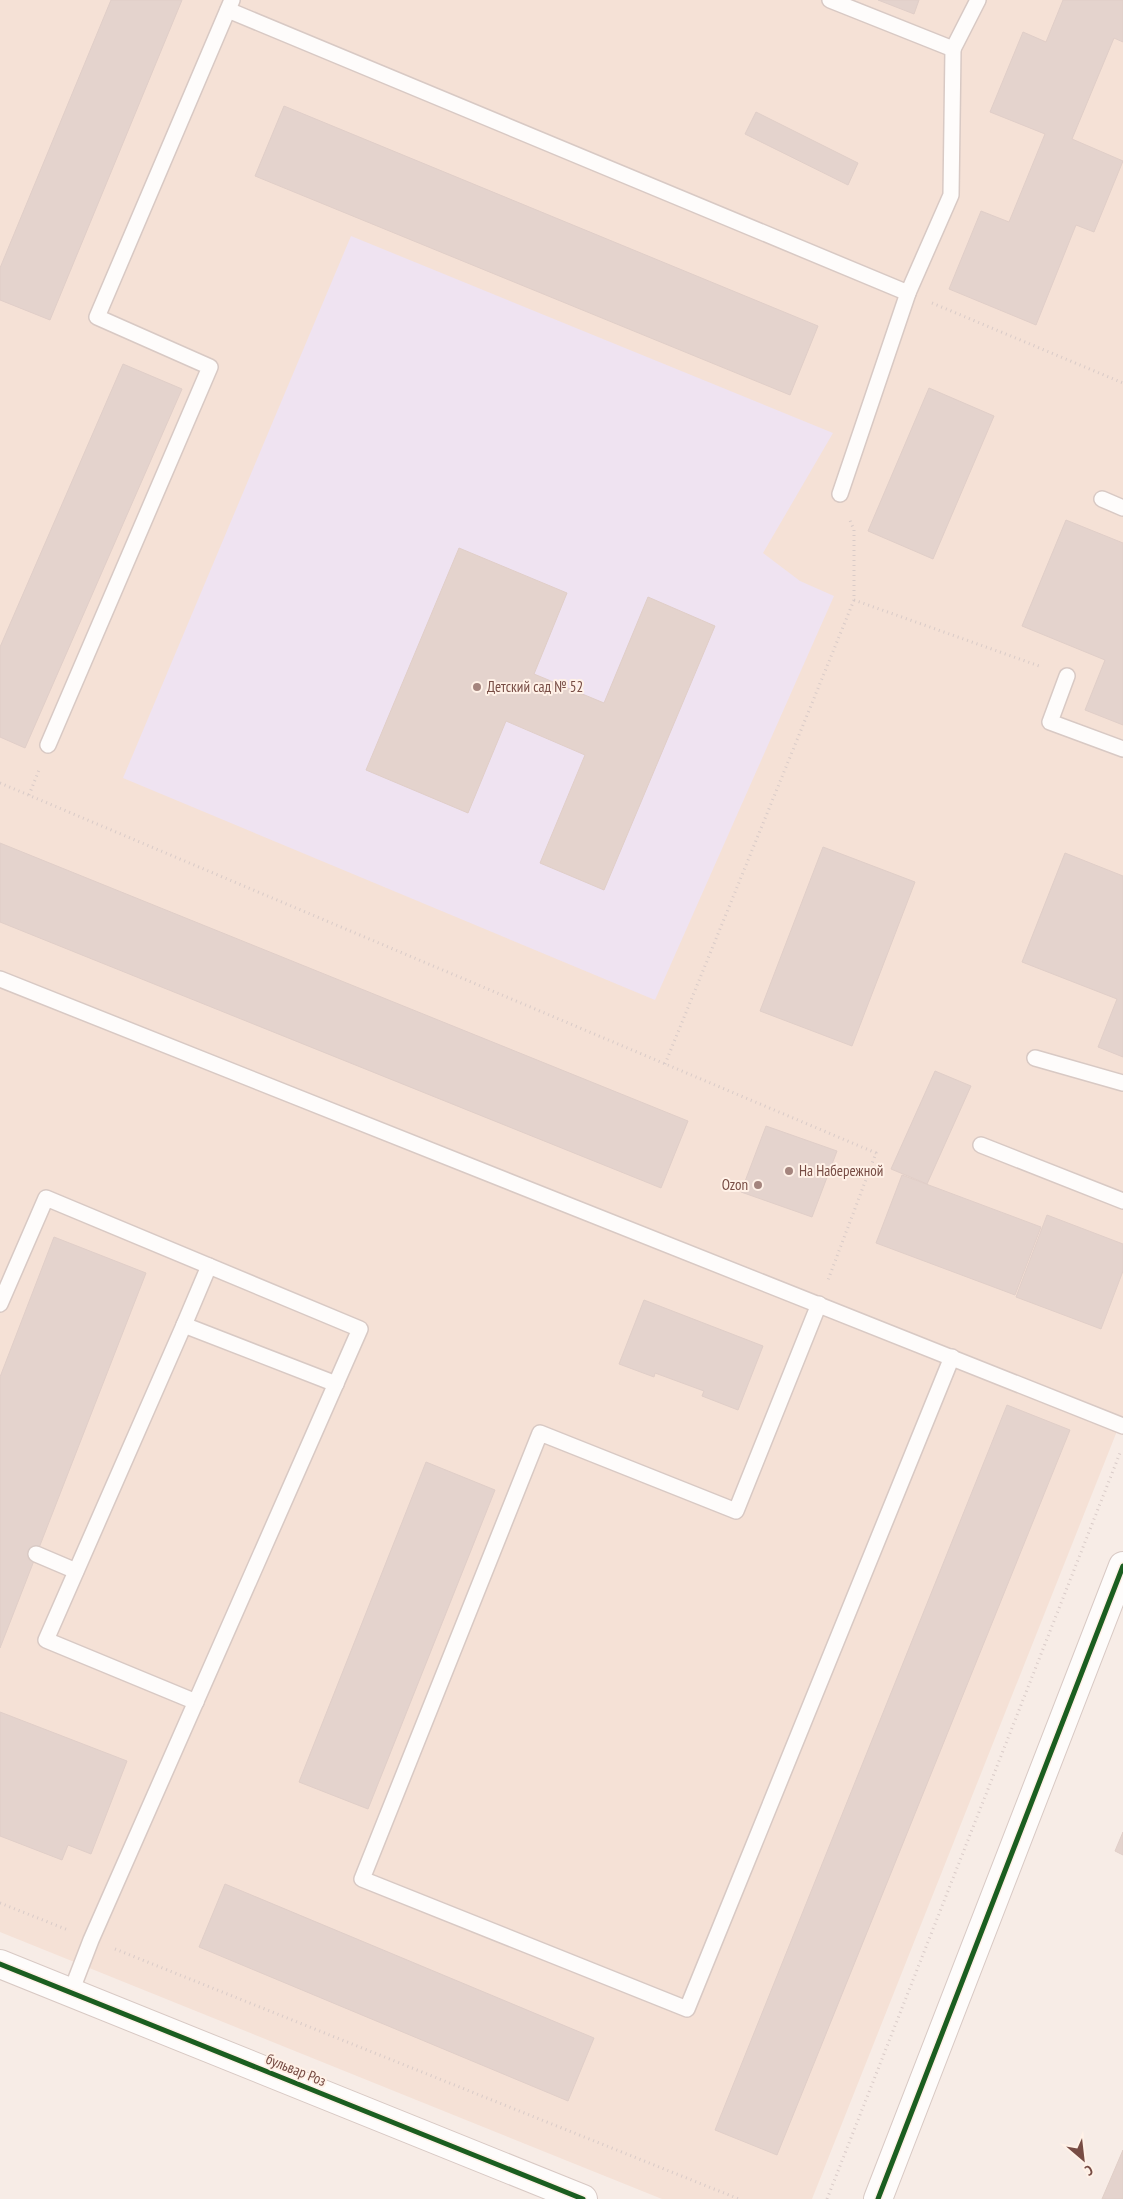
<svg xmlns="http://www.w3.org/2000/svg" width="1123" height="2199" font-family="'PT Sans Narrow',sans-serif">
	<rect width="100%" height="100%" fill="#f7ece6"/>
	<polygon fill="#f5e1d6" points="0,0 1123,0 1123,1416 812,2199 662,2199 0,1932"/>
	<polygon fill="#efe3f1" points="351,236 833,433 763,553 800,581 834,596 655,1000 123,778"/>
	<g fill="#e4d3cd" stroke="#e0cec8">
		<polygon points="111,0 182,0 50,320 0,300 0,268"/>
		<polygon points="878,0 919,0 914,14"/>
		<polygon points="1063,0 1123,0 1123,42 1114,38 1072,139 1123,161 1094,232 1076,225 1036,325 949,289 981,211 1009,222 1045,134 990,112 1023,32 1046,42"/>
		<polygon points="284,106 818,326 790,395 255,176"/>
		<polygon points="756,112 858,163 848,185 745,134"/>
		<polygon points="123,364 182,389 25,748 0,737 0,647"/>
		<polygon points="929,388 994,416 933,559 868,531"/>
		<polygon points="1066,520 1123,543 1123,725 1085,710 1105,660 1022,626"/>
		<polygon points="459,548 567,593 534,674 604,703 648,597 715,626 604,890 540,863 585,755 506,721 468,813 366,770"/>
		<polygon points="0,843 688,1121 661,1188 0,922"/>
		<polygon points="823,847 915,882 852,1046 760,1011"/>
		<polygon points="1065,853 1123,876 1123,1057 1098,1047 1117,999 1022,962"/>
		<polygon points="935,1071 971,1086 927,1184 891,1169"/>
		<polygon points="766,1126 837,1151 812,1217 741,1192"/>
		<polygon points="902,1175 1041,1227 1015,1295 876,1243"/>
		<polygon points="1047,1215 1123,1244 1123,1271 1101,1329 1016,1297"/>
		<polygon points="54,1237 146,1273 0,1648 0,1377"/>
		<polygon points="644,1300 763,1346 738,1410 702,1396 704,1391 655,1373 654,1377 619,1364"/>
		<polygon points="1007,1405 1070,1430 777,2155 715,2130"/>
		<polygon points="426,1462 495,1490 368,1809 299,1782"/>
		<polygon points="0,1712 127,1761 91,1854 68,1845 62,1860 0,1836"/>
		<polygon points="1123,1832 1123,1855 1115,1851"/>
		<polygon points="225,1884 594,2038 568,2101 199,1947"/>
		<polygon points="1123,2150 1123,2199 1102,2199"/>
	</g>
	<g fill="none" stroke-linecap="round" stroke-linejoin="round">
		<g stroke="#d8c9c4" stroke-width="18">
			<g id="service">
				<polyline points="830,0 953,49 978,0"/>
				<polyline points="228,10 908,293"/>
				<polyline points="840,494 908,293 951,195 953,49"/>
				<polyline points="1102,499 1123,508"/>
				<polyline points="1067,676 1050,722 1123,749"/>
				<polyline points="48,745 210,367 97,317 232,0"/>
				<polyline points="0,979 1123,1426"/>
				<polyline points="1035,1058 1123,1083"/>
				<polyline points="981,1145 1123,1201"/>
				<polyline points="0,1304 46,1198 360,1329 91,1940 71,1992"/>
				<polyline points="819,1304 736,1511 540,1433 362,1879 687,2009 952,1357"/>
				<polyline points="184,1325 209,1266"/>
				<polyline points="36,1554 76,1571"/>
				<polyline points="196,1702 46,1640 184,1325 336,1384"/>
			</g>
		</g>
		<g stroke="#d8c9c4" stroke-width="30">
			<polyline id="minor" points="878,2199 1123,1566"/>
		</g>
		<g stroke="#d8c9c4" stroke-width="30">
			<polyline id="tertiary" points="0,1964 583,2199"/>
		</g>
		<g stroke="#d9cbc8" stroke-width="3" stroke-dasharray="1 4" stroke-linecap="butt">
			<polyline points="932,303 1123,383"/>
			<polyline points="854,600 1042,667"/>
			<polyline points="0,783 876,1153 828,1280"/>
			<polyline points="29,795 39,770"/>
			<polyline points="665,1064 854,600 854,530 849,518"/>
			<polyline points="0,1903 68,1930"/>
			<polyline points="115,1949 739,2199"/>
			<polyline points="827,2199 1120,1453"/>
		</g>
		<use href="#service" stroke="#fefcfb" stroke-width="15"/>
		<use href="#minor" stroke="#fefcfb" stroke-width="28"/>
		<use href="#tertiary" stroke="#fefcfb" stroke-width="28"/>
		<g stroke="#fff1e7" stroke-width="8">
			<g id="cycleway">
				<polyline points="0,1964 583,2199"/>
				<polyline points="878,2199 1123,1566"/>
			</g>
		</g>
		<use href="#cycleway" stroke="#1b5e20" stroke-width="5"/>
	</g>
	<g fill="#a4847d" stroke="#fff1e7" stroke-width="2">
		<circle cx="477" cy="687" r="5"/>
		<circle cx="789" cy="1171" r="5"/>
		<circle cx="758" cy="1185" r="5"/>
	</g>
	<g text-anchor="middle" stroke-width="4" stroke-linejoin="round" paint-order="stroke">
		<g font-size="15" fill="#774c44" stroke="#fff1e7" text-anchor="start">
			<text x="487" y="692">Детский сад № 52</text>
			<text x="799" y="1176">На Набережной</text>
			<text x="748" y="1190" text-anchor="end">Ozon</text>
		</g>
		<g font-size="15" fill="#774c44" stroke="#fff1e7">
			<text transform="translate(296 2070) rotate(22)" y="5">бульвар Роз</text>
		</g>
	</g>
	<g transform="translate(1083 2159) rotate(152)" stroke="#fff1e7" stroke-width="4" paint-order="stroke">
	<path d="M0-4L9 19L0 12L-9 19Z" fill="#774c44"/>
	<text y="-8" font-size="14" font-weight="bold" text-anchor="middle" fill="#774c44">С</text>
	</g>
</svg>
